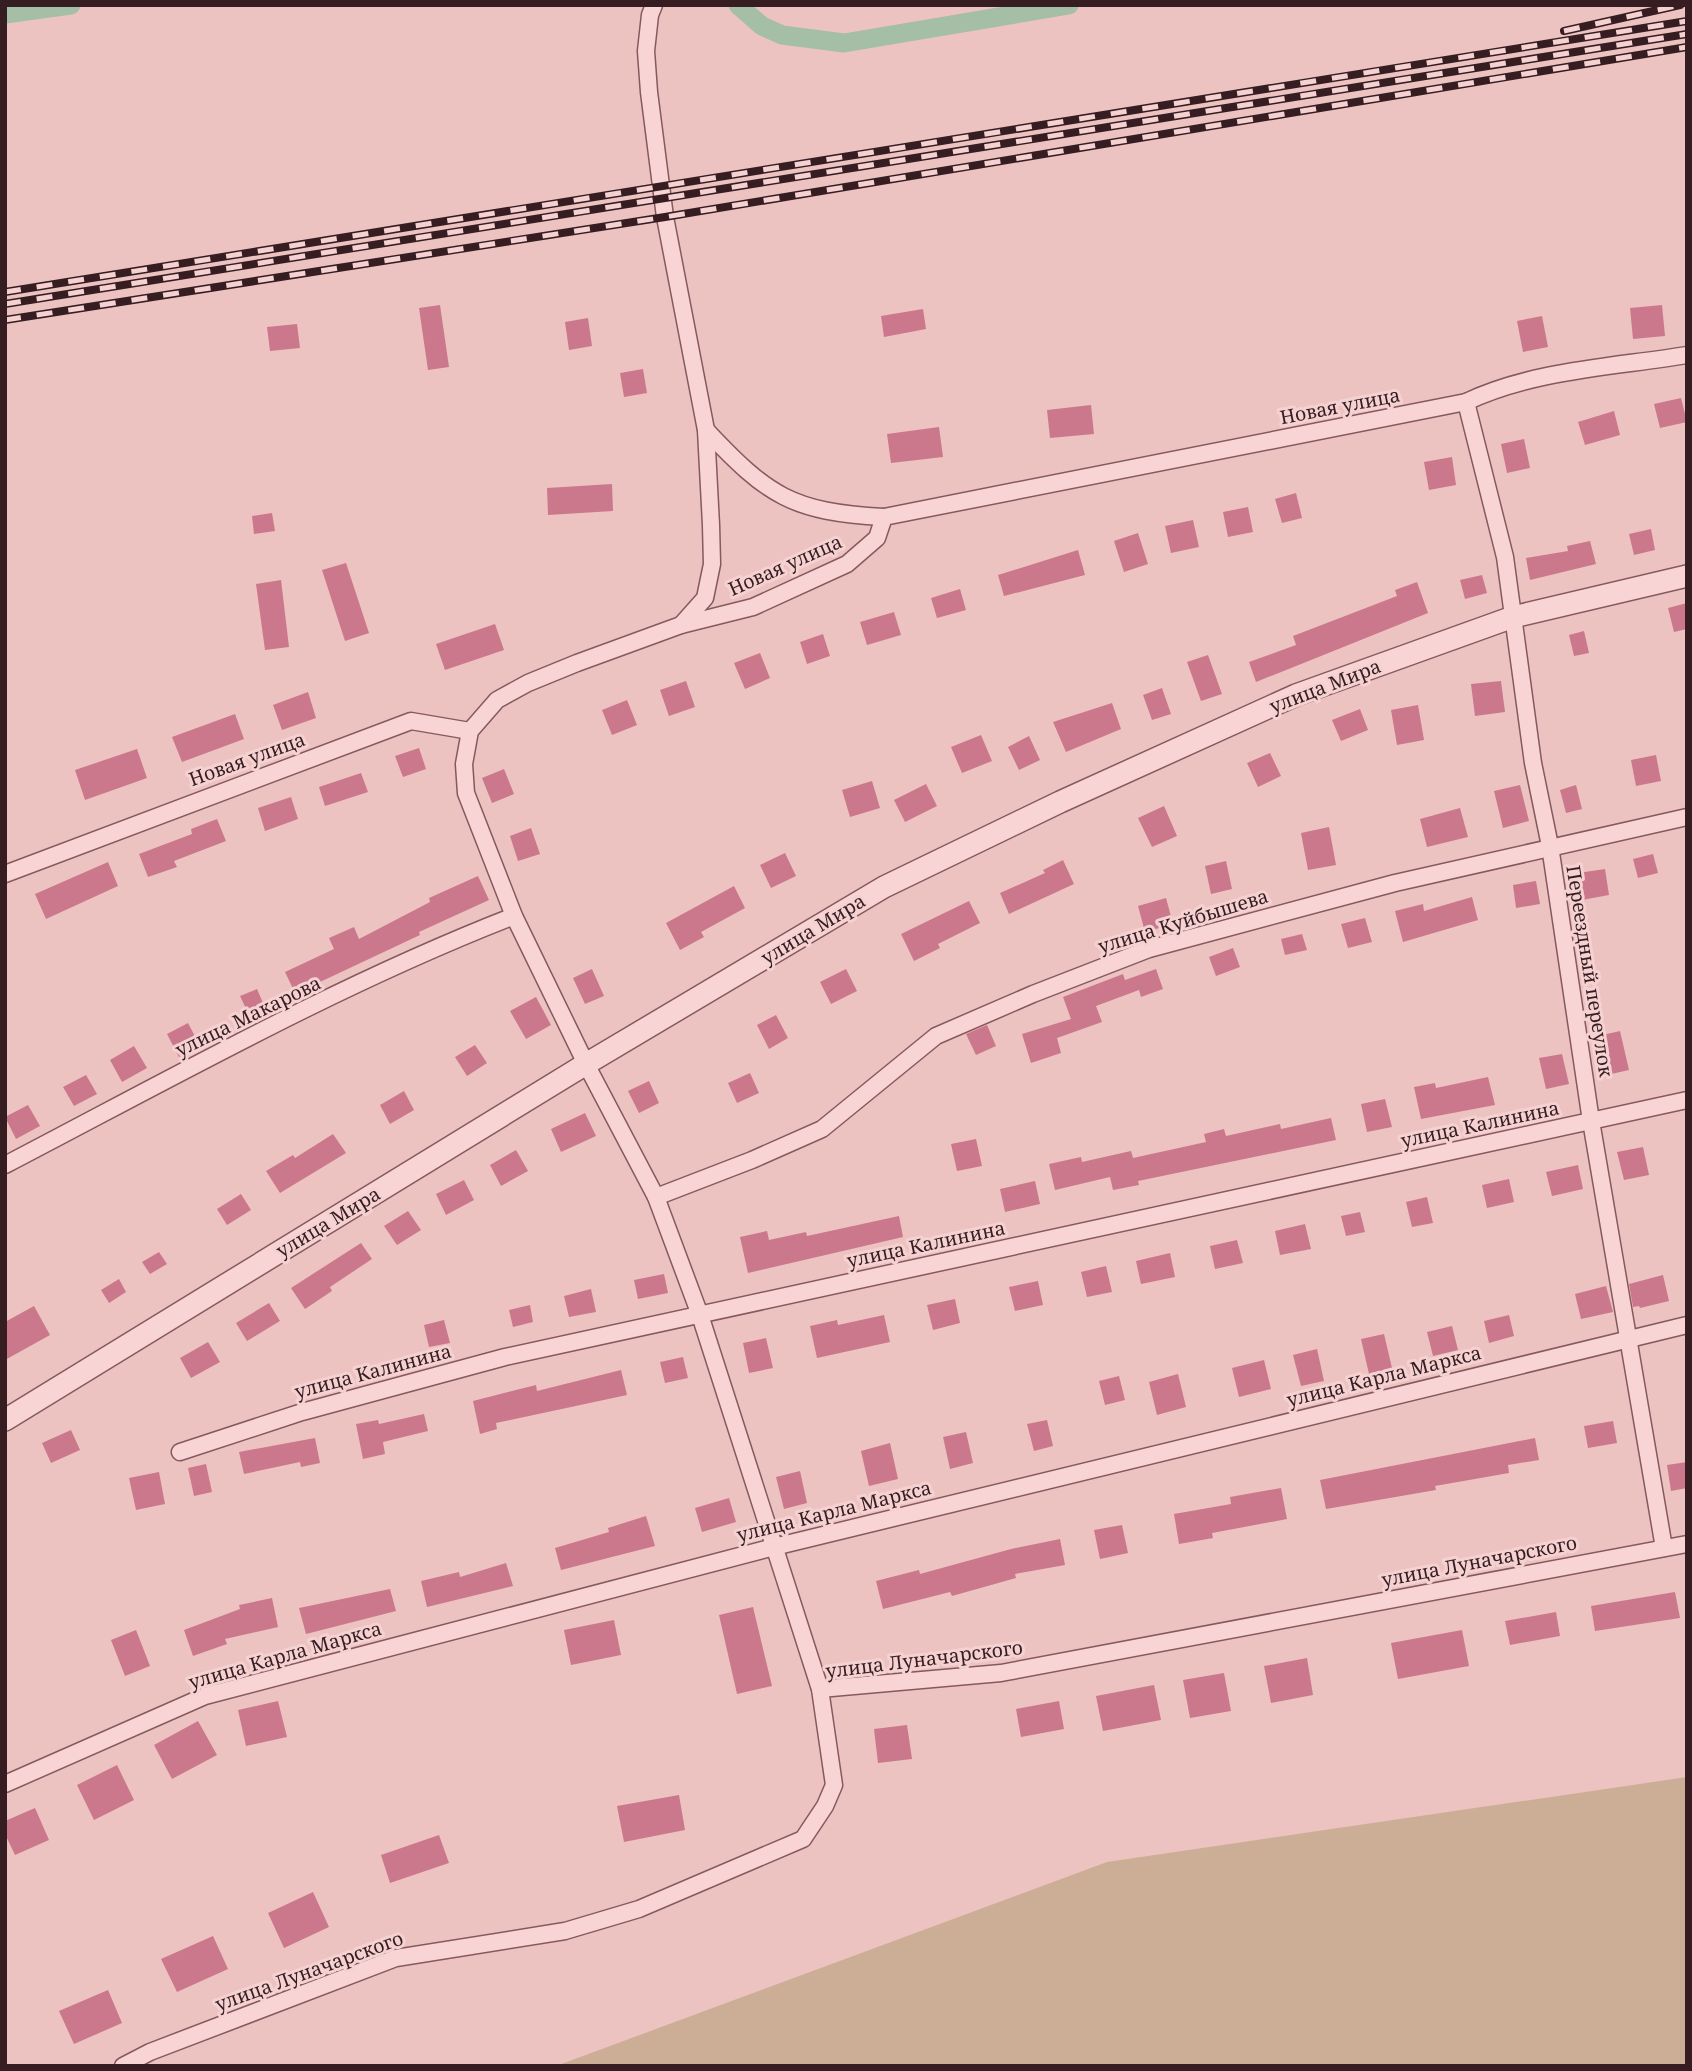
<svg xmlns="http://www.w3.org/2000/svg" width="1692" height="2071" font-family="'Noto Serif',serif">
	<rect width="100%" height="100%" fill="#edc3c1"/>
	<polygon fill="#cbae95" points="1687,1777 1687,2066 556,2066 1107,1862"/>
	<g fill="none" stroke-linecap="round" stroke-linejoin="round">
		<g stroke="#a4bfa5" stroke-width="19">
			<polyline points="738,5 762,26 782,35 844,43 1069,5"/>
			<polyline points="5,14 71,5"/>
		</g>
	</g>
	<g fill="#cb788c">
		<polygon points="440,305 449,367 428,370 419,308"/>
		<polygon points="1662,305 1665,336 1633,339 1630,308"/>
		<polygon points="923,309 926,329 884,337 881,316"/>
		<polygon points="1542,316 1548,347 1523,352 1517,321"/>
		<polygon points="588,318 592,346 569,350 565,322"/>
		<polygon points="297,324 300,348 270,351 267,327"/>
		<polygon points="643,369 647,393 624,397 620,373"/>
		<polygon points="1681,398 1687,422 1660,428 1654,404"/>
		<polygon points="1091,405 1094,434 1050,438 1047,410"/>
		<polygon points="1614,411 1620,435 1585,445 1578,422"/>
		<polygon points="939,427 943,457 891,463 887,434"/>
		<polygon points="1524,439 1530,468 1507,473 1501,444"/>
		<polygon points="1452,457 1456,485 1429,490 1424,462"/>
		<polygon points="612,484 613,511 548,515 547,488"/>
		<polygon points="1296,493 1302,518 1282,523 1275,499"/>
		<polygon points="1248,507 1253,532 1228,537 1223,512"/>
		<polygon points="272,513 275,531 254,534 252,516"/>
		<polygon points="1193,520 1199,547 1171,553 1165,526"/>
		<polygon points="1651,529 1655,550 1634,555 1629,534"/>
		<polygon points="1138,533 1148,564 1124,572 1114,541"/>
		<polygon points="1590,541 1596,564 1530,580 1526,558 1568,551 1567,546"/>
		<polygon points="1078,550 1085,575 1004,596 998,575"/>
		<polygon points="346,563 369,633 345,641 322,570"/>
		<polygon points="1482,575 1487,593 1465,599 1460,580"/>
		<polygon points="281,580 289,647 265,650 256,584"/>
		<polygon points="1417,582 1428,613 1256,682 1249,662 1296,645 1293,636 1397,596 1395,590"/>
		<polygon points="960,589 966,610 937,618 931,598"/>
		<polygon points="1687,603 1687,629 1674,632 1668,608"/>
		<polygon points="894,612 901,635 867,645 860,622"/>
		<polygon points="495,624 504,650 445,670 436,644"/>
		<polygon points="1584,631 1589,653 1574,656 1569,635"/>
		<polygon points="823,634 830,656 807,664 800,642"/>
		<polygon points="760,653 770,678 745,689 734,663"/>
		<polygon points="1208,655 1222,694 1201,701 1187,662"/>
		<polygon points="686,681 695,707 669,716 660,690"/>
		<polygon points="1501,681 1505,712 1475,716 1471,684"/>
		<polygon points="1162,688 1171,714 1152,720 1143,695"/>
		<polygon points="308,692 316,718 282,730 273,705"/>
		<polygon points="627,700 637,725 612,735 602,710"/>
		<polygon points="1112,703 1121,729 1066,752 1053,722"/>
		<polygon points="1418,705 1424,740 1397,745 1391,710"/>
		<polygon points="1360,709 1368,730 1341,741 1332,720"/>
		<polygon points="235,714 244,739 182,762 172,737"/>
		<polygon points="981,735 992,761 962,773 951,747"/>
		<polygon points="1029,736 1040,760 1019,770 1008,747"/>
		<polygon points="419,748 426,769 403,777 395,756"/>
		<polygon points="137,749 147,778 85,800 75,770"/>
		<polygon points="1270,753 1281,776 1258,787 1247,763"/>
		<polygon points="1656,755 1661,781 1636,786 1631,760"/>
		<polygon points="504,769 514,794 492,803 482,778"/>
		<polygon points="361,773 368,792 325,806 319,787"/>
		<polygon points="872,781 880,808 850,817 842,790"/>
		<polygon points="926,784 937,806 905,822 894,800"/>
		<polygon points="1520,785 1529,821 1503,828 1494,791"/>
		<polygon points="1576,785 1582,809 1566,813 1560,790"/>
		<polygon points="291,797 298,819 265,831 258,808"/>
		<polygon points="1164,806 1177,836 1152,847 1138,818"/>
		<polygon points="1460,808 1468,837 1427,847 1420,819"/>
		<polygon points="217,819 226,841 174,861 177,867 148,877 139,854 192,834 191,829"/>
		<polygon points="1329,827 1336,865 1308,870 1301,833"/>
		<polygon points="531,828 540,854 518,861 510,836"/>
		<polygon points="785,853 796,876 771,888 760,865"/>
		<polygon points="1653,854 1658,873 1638,878 1633,859"/>
		<polygon points="1063,860 1074,884 1009,914 1000,893 1045,873 1043,870"/>
		<polygon points="1226,861 1232,889 1211,894 1205,866"/>
		<polygon points="108,862 118,886 46,919 35,894"/>
		<polygon points="1605,869 1609,895 1582,900 1578,873"/>
		<polygon points="478,876 489,900 419,932 420,935 320,982 321,985 297,997 285,972 334,949 329,938 354,927 359,939 430,902 429,898"/>
		<polygon points="1536,881 1540,904 1516,908 1513,885"/>
		<polygon points="734,886 745,908 701,932 704,937 680,950 666,923"/>
		<polygon points="1472,897 1478,920 1403,942 1395,911 1423,904 1424,911"/>
		<polygon points="1166,898 1173,924 1145,932 1138,906"/>
		<polygon points="969,901 980,923 938,944 940,948 914,961 901,934"/>
		<polygon points="1365,918 1372,942 1348,948 1341,924"/>
		<polygon points="1302,934 1307,950 1285,955 1281,939"/>
		<polygon points="1233,948 1240,967 1216,976 1209,957"/>
		<polygon points="592,969 604,996 585,1004 573,978"/>
		<polygon points="846,969 857,991 831,1004 820,982"/>
		<polygon points="1156,969 1163,989 1141,997 1139,990 1096,1006 1102,1022 1057,1038 1061,1053 1031,1063 1022,1034 1071,1019 1063,997 1123,974 1125,980"/>
		<polygon points="257,989 266,1010 250,1017 240,996"/>
		<polygon points="536,997 551,1025 526,1039 510,1011"/>
		<polygon points="776,1015 788,1038 769,1049 757,1025"/>
		<polygon points="188,1023 200,1046 179,1057 167,1034"/>
		<polygon points="987,1025 996,1046 976,1055 966,1034"/>
		<polygon points="1620,1031 1629,1070 1607,1075 1598,1036"/>
		<polygon points="475,1045 487,1063 467,1076 455,1057"/>
		<polygon points="134,1046 147,1068 122,1082 110,1060"/>
		<polygon points="1562,1054 1569,1084 1546,1089 1539,1058"/>
		<polygon points="750,1073 759,1093 737,1103 728,1083"/>
		<polygon points="86,1075 97,1094 74,1106 63,1087"/>
		<polygon points="1488,1077 1495,1105 1421,1119 1414,1087 1435,1083 1436,1088"/>
		<polygon points="649,1081 659,1103 639,1113 628,1091"/>
		<polygon points="404,1091 414,1110 390,1124 380,1105"/>
		<polygon points="1385,1099 1392,1127 1367,1132 1361,1104"/>
		<polygon points="28,1105 40,1126 16,1139 5,1117"/>
		<polygon points="585,1113 596,1136 561,1152 551,1129"/>
		<polygon points="1331,1118 1336,1140 1138,1181 1139,1185 1113,1190 1110,1177 1055,1190 1049,1164 1081,1157 1082,1162 1131,1151 1133,1158 1206,1142 1204,1134 1224,1129 1226,1136 1280,1124 1281,1129"/>
		<polygon points="333,1134 346,1153 280,1193 266,1171 293,1155 295,1158"/>
		<polygon points="976,1139 982,1166 957,1171 951,1144"/>
		<polygon points="1643,1147 1649,1175 1624,1180 1617,1152"/>
		<polygon points="516,1150 528,1171 501,1186 490,1165"/>
		<polygon points="1578,1165 1583,1189 1552,1196 1546,1172"/>
		<polygon points="1509,1179 1514,1202 1487,1208 1482,1185"/>
		<polygon points="464,1180 474,1200 446,1215 436,1194"/>
		<polygon points="1035,1181 1040,1204 1005,1212 1000,1189"/>
		<polygon points="241,1194 251,1210 227,1225 217,1209"/>
		<polygon points="1427,1197 1433,1223 1412,1227 1406,1202"/>
		<polygon points="408,1211 421,1230 397,1245 384,1226"/>
		<polygon points="1360,1212 1365,1232 1346,1236 1341,1216"/>
		<polygon points="899,1216 903,1237 748,1273 740,1237 767,1231 769,1240 806,1232 807,1236"/>
		<polygon points="1305,1224 1311,1249 1280,1255 1275,1231"/>
		<polygon points="1237,1240 1243,1263 1215,1269 1210,1246"/>
		<polygon points="361,1243 372,1259 330,1287 332,1291 305,1309 291,1288"/>
		<polygon points="159,1252 167,1264 150,1274 142,1262"/>
		<polygon points="1170,1253 1175,1277 1141,1284 1136,1261"/>
		<polygon points="1106,1266 1112,1292 1087,1297 1081,1272"/>
		<polygon points="664,1274 668,1293 638,1299 634,1280"/>
		<polygon points="1663,1275 1669,1301 1640,1308 1639,1306 1633,1307 1629,1284"/>
		<polygon points="119,1279 126,1292 109,1303 101,1290"/>
		<polygon points="1038,1281 1043,1305 1015,1311 1009,1287"/>
		<polygon points="1606,1286 1613,1312 1581,1319 1575,1294"/>
		<polygon points="591,1289 596,1312 569,1317 564,1296"/>
		<polygon points="955,1299 960,1323 933,1330 927,1305"/>
		<polygon points="269,1303 280,1321 247,1341 236,1323"/>
		<polygon points="530,1305 533,1322 513,1327 509,1310"/>
		<polygon points="34,1306 50,1335 5,1360 5,1322"/>
		<polygon points="884,1315 890,1342 817,1358 810,1326 837,1320 838,1325"/>
		<polygon points="1509,1315 1514,1336 1489,1343 1484,1321"/>
		<polygon points="444,1320 450,1343 429,1347 424,1325"/>
		<polygon points="1452,1326 1458,1350 1433,1356 1427,1332"/>
		<polygon points="1384,1334 1392,1368 1369,1374 1361,1339"/>
		<polygon points="766,1338 773,1368 749,1373 743,1343"/>
		<polygon points="208,1342 220,1362 191,1378 180,1358"/>
		<polygon points="1317,1349 1324,1381 1301,1386 1293,1355"/>
		<polygon points="683,1357 688,1378 665,1383 660,1362"/>
		<polygon points="1264,1360 1271,1389 1239,1397 1232,1368"/>
		<polygon points="621,1370 627,1395 496,1423 497,1429 480,1434 473,1401 536,1385 537,1391"/>
		<polygon points="1178,1374 1186,1407 1157,1415 1149,1382"/>
		<polygon points="1119,1376 1125,1400 1105,1405 1099,1381"/>
		<polygon points="424,1414 428,1431 383,1442 385,1454 363,1459 356,1424 378,1420 379,1424"/>
		<polygon points="1047,1420 1053,1446 1034,1451 1027,1424"/>
		<polygon points="1613,1421 1617,1443 1588,1448 1584,1426"/>
		<polygon points="71,1430 80,1450 51,1463 42,1443"/>
		<polygon points="966,1432 973,1463 950,1469 943,1437"/>
		<polygon points="315,1438 320,1463 301,1467 300,1462 244,1474 239,1452"/>
		<polygon points="1535,1438 1539,1460 1508,1465 1509,1473 1435,1486 1436,1490 1326,1509 1320,1480"/>
		<polygon points="890,1443 898,1479 869,1486 861,1451"/>
		<polygon points="1687,1462 1687,1488 1671,1491 1667,1465"/>
		<polygon points="206,1464 212,1492 194,1496 188,1468"/>
		<polygon points="800,1471 807,1503 784,1509 776,1477"/>
		<polygon points="159,1472 165,1504 136,1510 129,1478"/>
		<polygon points="1281,1488 1287,1519 1212,1533 1213,1538 1179,1544 1174,1514 1231,1504 1230,1497"/>
		<polygon points="729,1498 736,1522 702,1532 695,1508"/>
		<polygon points="646,1516 655,1546 561,1570 555,1548 609,1532 608,1528"/>
		<polygon points="1122,1525 1128,1553 1100,1559 1094,1530"/>
		<polygon points="1060,1539 1065,1565 1015,1574 1016,1578 952,1596 950,1592 883,1609 876,1581 919,1570 920,1574 1011,1549"/>
		<polygon points="506,1563 513,1586 427,1607 421,1581 459,1572 460,1577"/>
		<polygon points="390,1589 396,1611 306,1634 299,1608"/>
		<polygon points="1675,1592 1680,1618 1595,1631 1591,1606"/>
		<polygon points="272,1598 278,1627 225,1639 227,1644 193,1656 184,1630 240,1609 239,1605"/>
		<polygon points="753,1607 772,1686 737,1694 719,1615"/>
		<polygon points="1556,1612 1560,1636 1510,1645 1505,1621"/>
		<polygon points="614,1620 621,1655 571,1665 564,1630"/>
		<polygon points="136,1630 150,1666 125,1676 111,1640"/>
		<polygon points="1462,1630 1469,1666 1398,1679 1391,1643"/>
		<polygon points="1307,1658 1313,1695 1271,1703 1264,1666"/>
		<polygon points="1224,1673 1231,1711 1190,1718 1183,1680"/>
		<polygon points="1154,1685 1161,1720 1103,1731 1096,1696"/>
		<polygon points="278,1701 287,1737 246,1746 238,1710"/>
		<polygon points="1059,1701 1064,1729 1021,1737 1016,1709"/>
		<polygon points="198,1721 217,1755 172,1779 154,1745"/>
		<polygon points="907,1725 912,1759 878,1763 874,1729"/>
		<polygon points="117,1765 134,1800 94,1820 77,1785"/>
		<polygon points="679,1795 685,1830 624,1842 617,1806"/>
		<polygon points="35,1808 49,1840 15,1855 5,1834 5,1821"/>
		<polygon points="439,1835 449,1863 390,1883 381,1855"/>
		<polygon points="313,1892 329,1927 284,1948 268,1913"/>
		<polygon points="213,1936 228,1969 177,1992 161,1959"/>
		<polygon points="108,1990 122,2023 74,2044 59,2011"/>
	</g>
	<g fill="none" stroke-linecap="round" stroke-linejoin="round">
		<g stroke="#86595f" stroke-width="19">
			<g id="minor">
				<polyline points="654,5 650,15 646,51 649,92 665,217 706,430 711,525 712,564 705,598 681,625"/>
				<polyline points="1466,402 1505,557 1533,763 1550,846 1591,1121 1664,1548"/>
				<path d="M706,430C768,496 792,512 884,517"/>
				<polyline points="5,874 411,721 470,731"/>
				<path d="M5,1165C172,1078 339,984 514,916"/>
				<polyline points="656,1197 752,1160 822,1129 936,1036 1033,994 1149,949 1395,883 1687,817"/>
				<polyline points="180,1452 302,1412 505,1357 1687,1100"/>
				<polyline points="820,1689 1001,1673 1687,1544"/>
				<polyline points="5,1784 205,1696 774,1547 1687,1325"/>
				<path d="M123,2066L150,2052L396,1958L565,1931L639,1909L803,1839L825,1806L834,1785L820,1689L700,1315L656,1197L586,1064L514,916L466,793L464,764L470,731L497,700L528,683L577,663L681,625L753,607L847,564L877,538L884,517L1466,402C1533,370 1614,367 1687,355"/>
			</g>
		</g>
		<g stroke="#86595f" stroke-width="24">
			<polyline id="tertiary" points="5,1420 586,1064 884,887 1060,802 1296,695 1513,617 1687,576"/>
		</g>
		<use href="#minor" stroke="#f8d5d4" stroke-width="16"/>
		<use href="#tertiary" stroke="#f8d5d4" stroke-width="21"/>
		<g stroke="#361d22" stroke-width="8">
			<g id="rail">
				<polyline points="1564,31 1680,5"/>
				<polyline points="5,292 1687,21"/>
				<polyline points="5,304 1687,34"/>
				<polyline points="5,320 665,217 1687,47"/>
			</g>
		</g>
		<use href="#rail" stroke="#f5d2d1" stroke-width="5" stroke-dasharray="16" stroke-linecap="butt"/>
	</g>
	<g text-anchor="middle" stroke-width="6" stroke-linejoin="round" paint-order="stroke">
		<g font-size="19" fill="#361d22" stroke="#f5d2d1">
			<text transform="translate(1340 406) rotate(-11)" y="7">Новая улица</text>
			<text transform="translate(785 565) rotate(-24)" y="7">Новая улица</text>
			<text transform="translate(1325 686) rotate(-21)" y="7">улица Мира</text>
			<text transform="translate(247 759) rotate(-20)" y="7">Новая улица</text>
			<text transform="translate(1183 921) rotate(-17)" y="7">улица Куйбышева</text>
			<text transform="translate(813 929) rotate(-31)" y="7">улица Мира</text>
			<text transform="translate(1590 971) rotate(81)" y="7">Переездный переулок</text>
			<text transform="translate(248 1016) rotate(-26)" y="7">улица Макарова</text>
			<text transform="translate(1480 1124) rotate(-12)" y="7">улица Калинина</text>
			<text transform="translate(328 1222) rotate(-31)" y="7">улица Мира</text>
			<text transform="translate(926 1244) rotate(-12)" y="7">улица Калинина</text>
			<text transform="translate(373 1371) rotate(-15)" y="7">улица Калинина</text>
			<text transform="translate(1384 1376) rotate(-14)" y="7">улица Карла Маркса</text>
			<text transform="translate(834 1511) rotate(-14)" y="7">улица Карла Маркса</text>
			<text transform="translate(1479 1561) rotate(-11)" y="7">улица Луначарского</text>
			<text transform="translate(285 1655) rotate(-16)" y="7">улица Карла Маркса</text>
			<text transform="translate(924 1659) rotate(-7)" y="7">улица Луначарского</text>
			<text transform="translate(309 1971) rotate(-20)" y="7">улица Луначарского</text>
		</g>
	</g>
	<rect width="1692" height="2071" fill="none" stroke="#361d22" stroke-width="14"/>
</svg>
